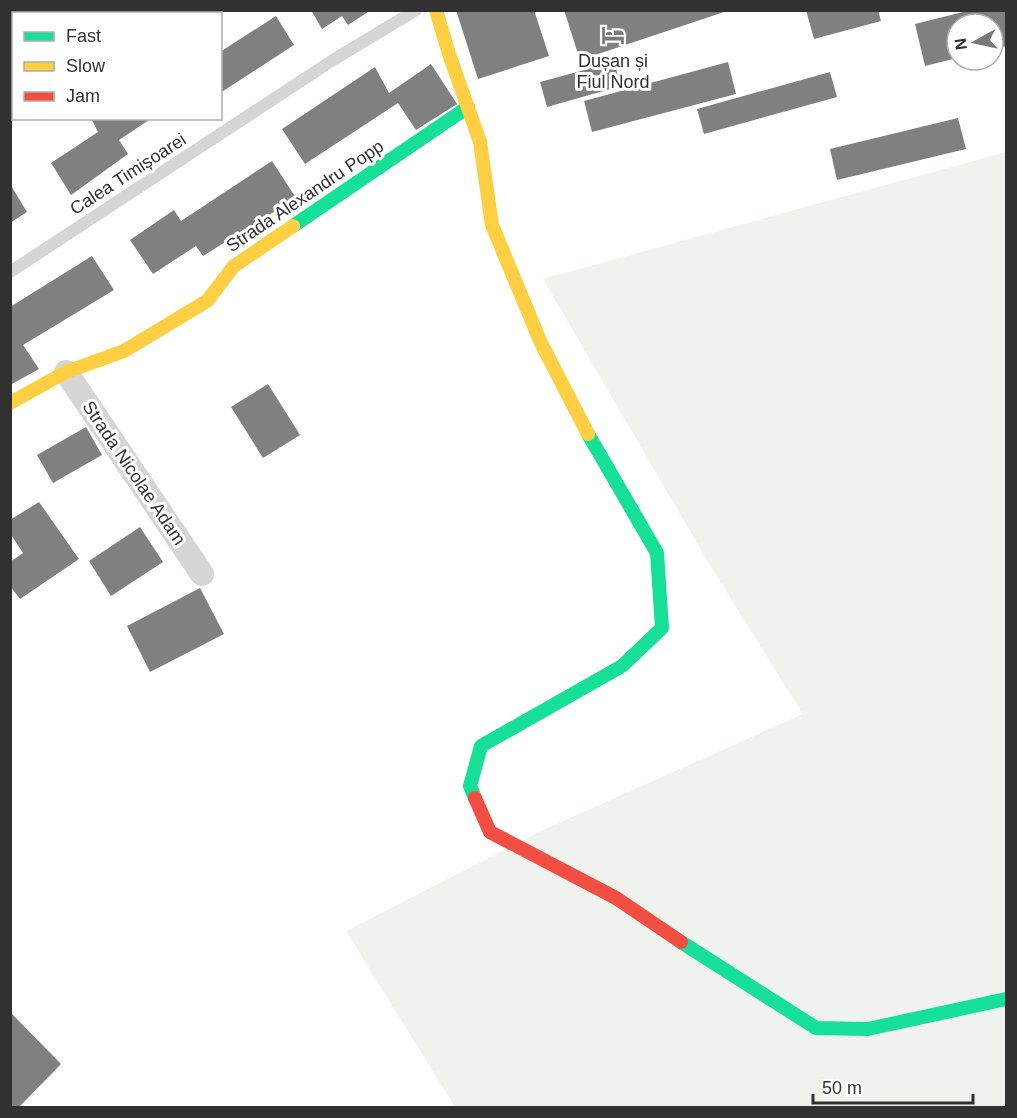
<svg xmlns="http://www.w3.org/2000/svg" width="1017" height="1118" font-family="Helvetica,sans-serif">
	<rect width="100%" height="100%" fill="#fff"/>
	<polygon fill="#f0f3ed" points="1006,152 1006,1107 455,1107 346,931 543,830 803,714 708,562 543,279"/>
	<g fill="#808080">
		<polygon points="311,10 371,10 348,25 342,16 322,29"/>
		<polygon points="456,10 534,10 549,56 478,79"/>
		<polygon points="564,10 727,10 727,11 580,60"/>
		<polygon points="806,10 878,10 881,21 814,39"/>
		<polygon points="971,10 1006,10 1006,46 993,49 993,24 957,24 957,58 925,66 915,24"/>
		<polygon points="276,16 294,45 220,93 220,52"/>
		<polygon points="614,62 621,86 547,107 540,82"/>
		<polygon points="728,62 736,94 592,132 584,101"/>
		<polygon points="431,64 457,104 416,130 398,103 305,164 282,129 375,67 389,93"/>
		<polygon points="830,72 837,97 704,134 697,109"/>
		<polygon points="91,118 152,118 119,140 128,154 71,195 51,163 98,132"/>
		<polygon points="958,118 966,149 837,180 830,149"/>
		<polygon points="272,161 296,198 203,256 196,246 153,274 130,240 174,210 181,221"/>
		<polygon points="10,184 27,212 10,223"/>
		<polygon points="92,256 114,290 23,345 39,369 10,385 10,307"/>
		<polygon points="268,384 300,435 263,458 231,407"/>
		<polygon points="86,427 102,455 53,483 37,455"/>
		<polygon points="39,502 79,559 20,599 10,586 10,562 23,553 10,533 10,520"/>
		<polygon points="140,527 163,562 111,596 89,561"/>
		<polygon points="200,588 224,634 150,672 127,626"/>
		<polygon points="10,1012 61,1064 18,1108 10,1108"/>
	</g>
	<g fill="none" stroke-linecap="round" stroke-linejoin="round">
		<polyline stroke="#d4d4d4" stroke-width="4" stroke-dasharray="3 3" stroke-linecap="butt" points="70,14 75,10"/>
		<polyline stroke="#d5d5d5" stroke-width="12" points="10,272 333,60 416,10"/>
		<polyline stroke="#d5d5d5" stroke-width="24" points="66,372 202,574"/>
		<g stroke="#16e098" stroke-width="14">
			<polyline points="115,14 120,10"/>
			<polyline points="10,78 14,76"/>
			<polyline points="293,226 468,107"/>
			<polyline points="475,798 470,786 481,746 622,666 662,628 657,553 588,434"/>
			<polyline points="681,942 816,1028 868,1029 1006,999"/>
		</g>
		<g stroke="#ffcf43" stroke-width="14">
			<polyline points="436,10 449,54 480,142 492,225 541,343 588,434"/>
			<polyline points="10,403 66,372 124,351 207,301 234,266 293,226"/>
		</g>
		<polyline stroke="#f24e42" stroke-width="14" points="475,798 490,832 616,898 681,942"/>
	</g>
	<defs>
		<g id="hotel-bare" transform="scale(1.8)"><path d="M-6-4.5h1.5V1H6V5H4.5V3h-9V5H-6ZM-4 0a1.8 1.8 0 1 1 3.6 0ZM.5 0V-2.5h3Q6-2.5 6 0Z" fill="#797979" stroke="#fff" stroke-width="2.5" paint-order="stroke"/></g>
	</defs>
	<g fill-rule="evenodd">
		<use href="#hotel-bare" x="613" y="35"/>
	</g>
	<g text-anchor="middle" stroke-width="6" stroke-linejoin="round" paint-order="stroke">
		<g font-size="18" fill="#313131" stroke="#fff">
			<text x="613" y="67">Dușan și<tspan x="613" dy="21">Fiul Nord</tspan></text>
		</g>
		<g font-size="18" fill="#313131" stroke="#fff">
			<text transform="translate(128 174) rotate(-33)" y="6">Calea Timișoarei</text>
			<text transform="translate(305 196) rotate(-34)" y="6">Strada Alexandru Popp</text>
			<text transform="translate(134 473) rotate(56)" y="6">Strada Nicolae Adam</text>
		</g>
	</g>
	<rect width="1017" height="1118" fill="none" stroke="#313131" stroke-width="24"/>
	<rect x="12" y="12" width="210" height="108" fill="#ffffff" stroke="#adadad" stroke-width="1.5"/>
	<rect x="24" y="32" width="30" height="9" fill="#16e098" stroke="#adadad" stroke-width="1.5"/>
	<text x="66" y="42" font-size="18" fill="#313131">Fast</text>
	<rect x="24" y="62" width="30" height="9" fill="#ffcf43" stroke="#adadad" stroke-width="1.5"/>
	<text x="66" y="72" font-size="18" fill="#313131">Slow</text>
	<rect x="24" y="92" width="30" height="9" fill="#f24e42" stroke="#adadad" stroke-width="1.5"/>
	<text x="66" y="102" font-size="18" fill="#313131">Jam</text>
	<g transform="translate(975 42) rotate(262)"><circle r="28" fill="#ffffff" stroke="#adadad" stroke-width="1.5"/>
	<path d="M0-4.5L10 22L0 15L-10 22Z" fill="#797979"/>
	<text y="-9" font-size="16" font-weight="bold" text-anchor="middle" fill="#313131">N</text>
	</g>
	<path d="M813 1094v9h160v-9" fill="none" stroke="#313131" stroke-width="3"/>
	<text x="822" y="1094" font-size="18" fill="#313131" stroke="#ffffff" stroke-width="4.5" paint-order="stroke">50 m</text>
</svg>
